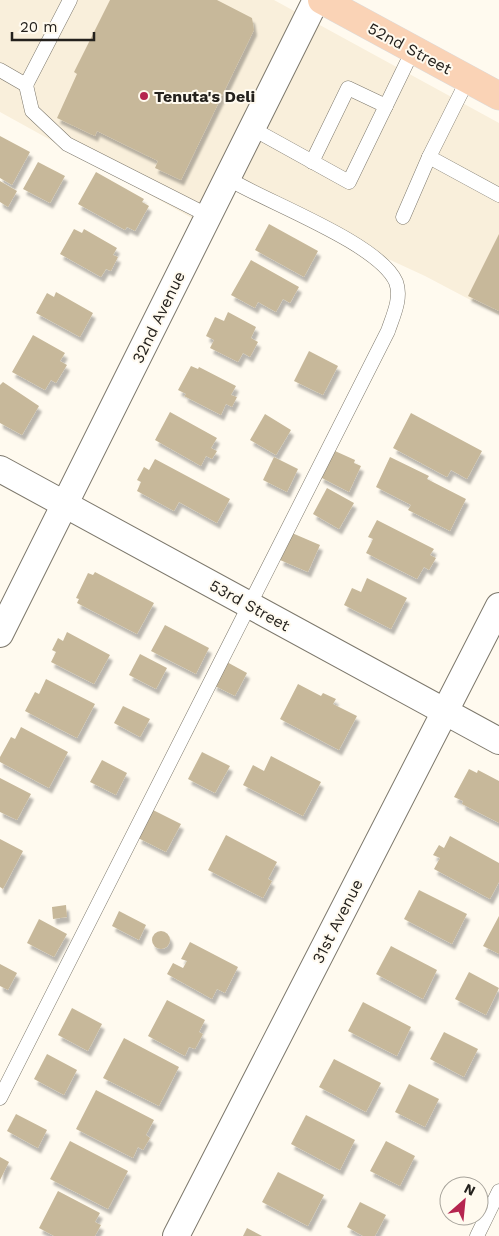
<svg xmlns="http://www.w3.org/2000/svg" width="499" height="1236" font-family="'Work Sans',sans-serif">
	<defs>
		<filter id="shadow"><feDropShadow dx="3" dy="5.5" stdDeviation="1" flood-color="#0004"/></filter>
	</defs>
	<rect width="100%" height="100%" fill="#fffaef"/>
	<polygon fill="#f9efdb" points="0,0 274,0 499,123 499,315 425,276 230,186 210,228 0,112"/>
	<g fill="#c7b89a" filter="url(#shadow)">
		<polygon points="110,0 217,0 252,18 254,30 181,180 155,168 158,161 97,131 95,136 57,118 77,74 74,72"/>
		<polygon points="0,136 30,152 12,185 0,178"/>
		<polygon points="38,162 65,176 50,203 23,189"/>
		<polygon points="96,172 144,199 142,202 149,206 135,231 127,227 125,230 78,204"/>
		<polygon points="0,181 17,191 8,207 0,202"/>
		<polygon points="269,224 318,251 304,277 255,250"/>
		<polygon points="74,229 82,233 84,229 117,248 113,255 118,257 111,271 106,269 101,277 60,254"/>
		<polygon points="499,234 499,311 468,296"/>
		<polygon points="251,260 299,287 290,303 283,299 276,312 258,302 255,308 231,295"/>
		<polygon points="56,292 93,313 80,337 36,313 47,293 54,297"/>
		<polygon points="228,312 256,327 251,338 258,342 250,357 243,353 238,362 210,348 214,340 206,336 215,317 224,321"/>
		<polygon points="33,335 65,353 60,361 67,365 56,383 51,380 45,390 12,372"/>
		<polygon points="309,351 338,366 323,395 294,381"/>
		<polygon points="191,366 198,369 199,367 236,386 231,395 237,397 232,407 226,404 221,415 184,396 186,394 178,390"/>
		<polygon points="3,382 39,406 22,435 0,423 0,385"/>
		<polygon points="170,412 217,438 211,448 217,451 212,459 206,456 201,466 155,440"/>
		<polygon points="411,413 482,451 467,479 451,470 447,477 393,448"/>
		<polygon points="265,414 291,430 276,455 250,440"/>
		<polygon points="335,451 355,460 354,463 361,466 349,492 320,477 332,452"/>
		<polygon points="274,457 298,469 287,492 263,480"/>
		<polygon points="390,457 429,476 427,479 466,499 450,531 408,510 411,505 376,487"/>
		<polygon points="155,459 230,499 217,523 179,502 174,511 137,491 141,482 137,480 144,467 149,470"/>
		<polygon points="327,488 354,503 339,529 313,514"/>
		<polygon points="377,520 434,549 430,555 436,558 429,570 424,567 417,579 366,553 373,539 368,537"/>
		<polygon points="292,533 320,545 308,572 280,560"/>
		<polygon points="95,572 154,603 137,634 77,603 79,599 76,598 88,573 93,575"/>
		<polygon points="367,578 407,598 391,629 344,605 352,588 361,592"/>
		<polygon points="165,625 209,648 196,674 151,651"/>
		<polygon points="67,632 110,655 94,684 51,662 56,652 52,650 58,638 63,641"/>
		<polygon points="140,654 167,668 156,689 129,675"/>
		<polygon points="225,661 247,673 235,696 213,685"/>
		<polygon points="46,679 95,704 77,738 25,711 35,692 39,694"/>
		<polygon points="298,684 321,696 323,693 336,699 333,704 357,716 339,750 280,719"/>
		<polygon points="123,706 150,719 140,737 114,723"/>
		<polygon points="21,727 68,752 49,788 0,762 0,757 11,737 15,739"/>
		<polygon points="202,752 230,766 215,793 188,779"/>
		<polygon points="271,756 321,782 303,816 243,785 253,765 264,771"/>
		<polygon points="102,760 127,773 116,795 90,782"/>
		<polygon points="469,769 477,773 478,770 499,781 499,823 462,804 463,801 454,797"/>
		<polygon points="0,778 31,794 17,820 0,812"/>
		<polygon points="153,810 181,824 166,852 138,838"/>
		<polygon points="226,835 277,862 268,879 272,881 263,898 208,870"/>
		<polygon points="450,836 499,863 499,882 490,899 434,869 440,858 433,855 439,845 444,848"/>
		<polygon points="0,839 23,851 3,889 0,887"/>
		<polygon points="419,890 467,914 452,944 404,919"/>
		<polygon points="66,905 67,917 53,919 52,907"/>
		<polygon points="119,911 146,925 139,940 112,926"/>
		<polygon points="499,916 499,954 483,946"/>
		<polygon points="39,919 67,934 54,957 27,943"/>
		<circle cx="161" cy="940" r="9"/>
		<polygon points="190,942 238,967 225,993 217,989 212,999 167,974 173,963 183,968 187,961 181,959"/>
		<polygon points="391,946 437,970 423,999 376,974"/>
		<polygon points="0,964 17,973 8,990 0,986"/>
		<polygon points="469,972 499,988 486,1015 455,999"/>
		<polygon points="167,1000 205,1020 199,1032 203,1034 195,1049 189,1047 185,1056 148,1036"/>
		<polygon points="363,1002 411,1027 397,1056 348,1031"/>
		<polygon points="72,1008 102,1024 88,1051 58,1035"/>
		<polygon points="444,1032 478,1049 464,1077 430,1059"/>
		<polygon points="124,1038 179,1067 159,1106 103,1078"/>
		<polygon points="47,1054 77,1070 64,1095 34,1079"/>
		<polygon points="334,1059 381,1083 366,1112 319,1087"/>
		<polygon points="409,1084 439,1099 425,1127 395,1112"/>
		<polygon points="96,1090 154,1120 146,1135 150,1138 143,1150 138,1147 133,1158 76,1129"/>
		<polygon points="16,1114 47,1130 38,1148 7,1131"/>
		<polygon points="306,1115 355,1140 340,1170 291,1144"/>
		<polygon points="70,1141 128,1171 108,1209 50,1179"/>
		<polygon points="386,1141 415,1156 400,1186 370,1171"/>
		<polygon points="0,1157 9,1162 0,1180"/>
		<polygon points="278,1172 324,1195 308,1226 262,1202"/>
		<polygon points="58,1191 100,1213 95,1222 101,1225 95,1236 54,1236 39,1228"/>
		<polygon points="360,1202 386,1215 375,1236 363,1236 347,1227"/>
		<polygon points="247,1228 262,1236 243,1236"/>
	</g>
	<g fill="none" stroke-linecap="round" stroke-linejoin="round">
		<g stroke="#7d786c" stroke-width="15">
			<g id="service">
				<polyline points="0,70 26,85 70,0"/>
				<polyline points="468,79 429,157 499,195"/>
				<polyline points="26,85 32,111 67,144 209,216"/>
				<polyline points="253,129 349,182 413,50"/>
				<polyline points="312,162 348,88 386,106"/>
				<polyline points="403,217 429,157"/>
				<path d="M0,1098L388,331C393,316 402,298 396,282C379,243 266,202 227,178"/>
				<polyline points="477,1236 499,1191"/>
			</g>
		</g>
		<g stroke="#7d786c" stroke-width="28">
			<g id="minor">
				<polyline points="0,469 499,741"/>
				<polyline points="0,634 316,0"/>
				<polyline points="176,1236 499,606"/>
			</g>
		</g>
		<g stroke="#dcdbdb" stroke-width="29">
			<polyline id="primary" points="322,0 499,96"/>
		</g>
		<use href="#service" stroke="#fff" stroke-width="14"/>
		<use href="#minor" stroke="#fff" stroke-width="26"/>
		<use href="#primary" stroke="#fad3b6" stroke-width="28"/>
	</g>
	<circle fill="#b5254f" stroke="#fffaef" stroke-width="2" cx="144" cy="96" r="5"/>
	<g text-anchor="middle" stroke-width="4" stroke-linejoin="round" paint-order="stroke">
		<g font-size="16" fill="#24211d" stroke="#fffaef">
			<text transform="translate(410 48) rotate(28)" y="6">52nd Street</text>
			<text transform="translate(158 317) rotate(-64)" y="6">32nd Avenue</text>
			<text transform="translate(250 605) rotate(29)" y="6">53rd Street</text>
			<text transform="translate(337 921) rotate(-63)" y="6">31st Avenue</text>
		</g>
		<g font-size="16" font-weight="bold" fill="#24211d" stroke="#fffaef" text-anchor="start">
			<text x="154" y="102">Tenuta's Deli</text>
		</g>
	</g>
	<g transform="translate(464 1201) rotate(27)"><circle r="24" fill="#fffaef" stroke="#a7a39b"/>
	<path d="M0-4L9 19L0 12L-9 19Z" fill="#b5254f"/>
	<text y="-8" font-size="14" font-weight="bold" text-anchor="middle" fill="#24211d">N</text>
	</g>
	<path d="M12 32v8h82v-8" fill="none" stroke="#24211d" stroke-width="2.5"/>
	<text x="20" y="32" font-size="15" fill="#24211d" stroke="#fffaef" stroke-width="4" paint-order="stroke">20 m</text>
</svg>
